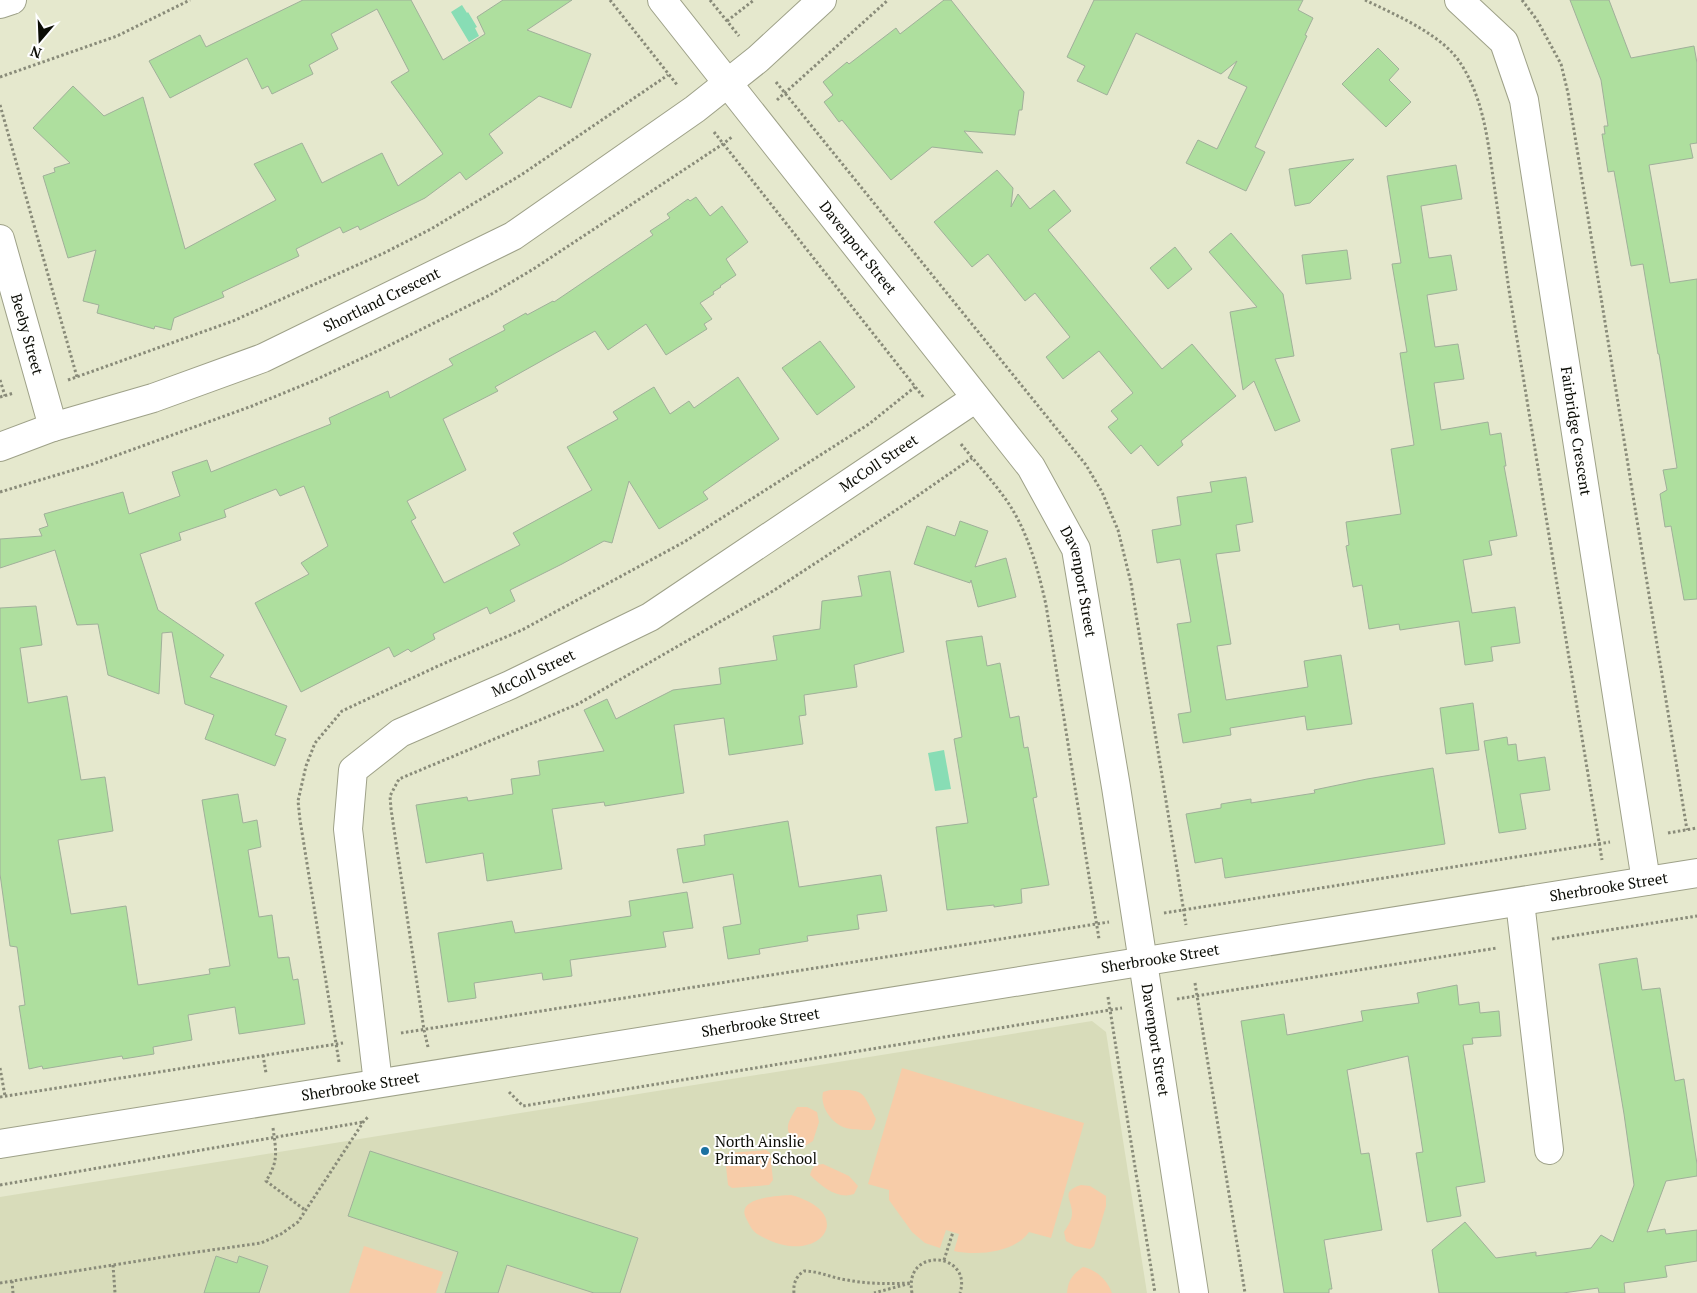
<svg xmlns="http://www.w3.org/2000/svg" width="1697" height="1293" font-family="'PT Serif',serif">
	<rect width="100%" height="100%" fill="#e5e8cd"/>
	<polygon fill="#d8dcba" points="1092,1021 1106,1032 1147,1293 0,1293 0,1197"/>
	<g fill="#f7cca8">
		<path d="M902,1068L1084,1123L1051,1238L1029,1232C1014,1253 978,1256 954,1251L959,1234L946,1230L940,1248L925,1243L912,1232L889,1200V1190L868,1184Z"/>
		<path d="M830,1090C864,1090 861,1088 876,1119L874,1125L871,1130C862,1130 851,1130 843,1127C830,1121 820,1106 823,1092Z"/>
		<path d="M797,1107H807L817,1112L819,1122L813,1141L805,1146L799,1147C783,1129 786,1126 797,1107Z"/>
		<polygon points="766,1150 770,1153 773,1180 769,1185 732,1188 728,1185 725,1157 728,1153"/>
		<path d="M823,1164L849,1176L858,1186L854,1194C838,1200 821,1186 810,1175L812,1169L816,1165Z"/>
		<path d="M1081,1185L1090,1186L1106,1196V1206L1094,1246L1090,1249L1075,1246L1066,1241L1064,1232C1067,1227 1072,1220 1072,1214C1073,1200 1059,1192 1081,1185Z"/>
		<path d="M791,1195C861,1214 817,1270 759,1235C753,1232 750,1226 747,1220C733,1197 778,1196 791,1195Z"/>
		<polygon points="364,1246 443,1272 436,1293 349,1293"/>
		<path d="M1083,1267C1097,1270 1107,1280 1112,1293H1067C1068,1280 1073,1274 1083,1267Z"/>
	</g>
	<g fill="#88ddb5">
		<polygon points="462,5 467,13 468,12 477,27 475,28 479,36 469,42 451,12"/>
		<polygon points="944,750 951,789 935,791 928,753"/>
	</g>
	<g fill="#aedf9e" stroke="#a0b09a">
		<polygon points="303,0 411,0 443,60 485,34 477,17 503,0 572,0 527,30 591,54 571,108 539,96 489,134 503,153 466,180 460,172 425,198 360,230 358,226 343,233 340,227 296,249 299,256 222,292 224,297 174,318 171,330 155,326 154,329 97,313 99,305 83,301 96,250 68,258 43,176 55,172 54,168 70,163 33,128 73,86 104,116 143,97 185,249 276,200 254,164 302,143 322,183 382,153 398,186 443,154 391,82 409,71 377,9 331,34 338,49 309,65 313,74 272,94 268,86 262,89 247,58 170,98 149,61 200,35 206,47"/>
		<polygon points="944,0 951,0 1024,92 1022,110 1019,110 1015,135 964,131 983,153 932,147 891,180 842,120 839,122 824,102 833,95 823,82 847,62 849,64 896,28 900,34"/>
		<polygon points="1094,0 1303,0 1298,10 1313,18 1305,35 1307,36 1255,147 1265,152 1246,191 1186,163 1198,140 1217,149 1247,87 1228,78 1237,61 1221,74 1136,33 1107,95 1077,81 1085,66 1067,57"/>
		<polygon points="1570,0 1609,0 1631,58 1694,46 1697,63 1697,143 1690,144 1693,158 1649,165 1670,283 1697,279 1697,599 1684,600 1671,526 1665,527 1660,494 1667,490 1663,470 1677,468 1659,354 1658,354 1643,264 1631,266 1614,171 1608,172 1602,134 1605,134 1604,126 1608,126 1601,80"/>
		<polygon points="1378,48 1399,69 1389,80 1411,102 1386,127 1342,84"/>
		<polygon points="1354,159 1310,203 1295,206 1289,169"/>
		<polygon points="1456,165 1462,199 1421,206 1429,258 1451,255 1457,290 1427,295 1435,347 1458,344 1464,379 1434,383 1441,430 1488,422 1490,435 1501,433 1506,466 1504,466 1517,536 1489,541 1492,555 1463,560 1472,613 1515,607 1520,643 1491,647 1493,661 1465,665 1459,621 1400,630 1399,624 1369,629 1362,585 1353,587 1346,546 1349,545 1346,522 1401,514 1391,449 1414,445 1400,353 1407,352 1392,264 1401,263 1387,176"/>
		<polygon points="997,170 1013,188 1011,207 1018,194 1030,209 1054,190 1071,211 1048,230 1162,369 1192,344 1236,396 1181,441 1183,445 1158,466 1141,445 1131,454 1108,427 1118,419 1111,411 1133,393 1099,351 1063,379 1046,357 1070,337 1035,293 1025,301 988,254 972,267 934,222"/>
		<polygon points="696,197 710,216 722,206 748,242 726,259 736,275 720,286 721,287 713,292 714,294 700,303 712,319 704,324 707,329 666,355 646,324 608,350 595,331 495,387 498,391 443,419 466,470 407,501 416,518 411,521 444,583 520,545 513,533 592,490 567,447 618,419 613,412 654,387 670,414 689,401 694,408 738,377 779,439 703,492 708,499 659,529 629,481 612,543 604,541 562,564 510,590 515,601 490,614 487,607 433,634 435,639 411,652 408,649 394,657 389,647 301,692 255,603 309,574 301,563 328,546 304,486 280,496 276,489 224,510 226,517 179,533 181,540 140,554 158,610 224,655 210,677 287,706 275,735 286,739 275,766 205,739 214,715 185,704 172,632 162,633 159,694 108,675 98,624 77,625 55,550 0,568 0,539 42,536 39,529 48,526 44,514 123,492 129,514 180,496 172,472 207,460 211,472 331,424 329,418 388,391 390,398 453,365 449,359 505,330 503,326 526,313 527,315 553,301 554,302 653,235 650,231 670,218 667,214 688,199 690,201"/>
		<polygon points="1231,233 1283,294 1294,356 1275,359 1300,421 1275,431 1254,381 1243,390 1230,312 1257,307 1209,252"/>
		<polygon points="1175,247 1192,269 1168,289 1150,268"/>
		<polygon points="1347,250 1351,279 1306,284 1302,255"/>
		<polygon points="820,341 855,387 817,415 782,368"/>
		<polygon points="1246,477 1253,522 1236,525 1240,551 1216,554 1231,644 1217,646 1226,700 1308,687 1304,661 1341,655 1352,724 1307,730 1305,716 1230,728 1231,735 1183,743 1178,714 1191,712 1177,624 1191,622 1180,559 1157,563 1152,530 1181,525 1177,497 1212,492 1210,482"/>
		<polygon points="960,521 988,531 975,567 1006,558 1016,597 978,607 971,580 970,583 914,564 927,526 955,536"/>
		<polygon points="890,571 904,652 854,665 857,687 804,695 806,715 799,716 803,744 729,755 724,718 674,725 684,793 605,806 604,802 552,809 562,869 487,881 483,853 426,863 416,805 467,797 468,801 513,794 511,779 540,775 538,761 604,751 584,710 607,699 616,719 673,690 721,684 719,668 777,660 773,636 820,629 822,601 862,596 858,576"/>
		<polygon points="36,606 42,645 20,648 28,703 67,696 81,780 105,777 113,831 58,840 71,914 126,906 138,985 210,974 209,969 230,966 202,800 238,794 243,823 257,820 261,847 248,850 259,917 272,915 278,958 289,957 293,980 298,979 305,1024 239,1034 235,1007 188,1015 192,1040 153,1047 154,1054 123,1059 122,1056 43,1069 42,1066 29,1069 19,1006 25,1005 17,947 10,946 0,874 0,608"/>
		<polygon points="982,636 987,666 1000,663 1010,718 1019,716 1024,748 1028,747 1037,797 1033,798 1049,885 1021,889 1022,903 994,907 994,905 947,910 936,827 968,823 954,739 962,737 946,641"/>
		<polygon points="1473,703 1479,750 1446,754 1440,708"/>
		<polygon points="1507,737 1508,745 1516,744 1518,761 1545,757 1550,790 1520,794 1526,829 1499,833 1484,741"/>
		<polygon points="1433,768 1445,844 1225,878 1222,858 1195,863 1186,814 1221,808 1221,804 1251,799 1251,803 1315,793 1314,790 1367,779"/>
		<polygon points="788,821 799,887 881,875 887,911 857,915 859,929 807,936 808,941 759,949 760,954 728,959 723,927 741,924 733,874 683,883 677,849 705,845 704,835"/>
		<polygon points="687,892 693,928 663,932 666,947 570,960 572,976 543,980 542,973 474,983 476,998 448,1002 438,933 512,921 515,933 631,916 629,901"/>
		<polygon points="1637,958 1642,990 1660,988 1675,1081 1684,1079 1697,1164 1697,1176 1666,1181 1647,1232 1665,1229 1666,1234 1697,1230 1697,1261 1665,1266 1667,1277 1624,1283 1625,1293 1599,1293 1598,1288 1563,1293 1439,1293 1432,1250 1465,1222 1496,1258 1536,1252 1536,1256 1591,1248 1601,1235 1613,1242 1634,1185 1624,1114 1599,964"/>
		<polygon points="1457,985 1459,1005 1479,1002 1480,1013 1499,1011 1501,1036 1472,1038 1473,1044 1463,1045 1485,1182 1456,1187 1461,1216 1427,1222 1416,1153 1423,1152 1408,1056 1347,1070 1361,1154 1369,1153 1382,1230 1324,1240 1332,1289 1329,1289 1329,1293 1284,1293 1241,1021 1284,1014 1287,1035 1363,1021 1361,1011 1419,1003 1417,993"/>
		<polygon points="370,1151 638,1238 620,1293 594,1293 507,1265 498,1293 445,1293 458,1252 348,1216"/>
		<polygon points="216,1256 237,1263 239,1256 268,1266 259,1293 204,1293"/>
	</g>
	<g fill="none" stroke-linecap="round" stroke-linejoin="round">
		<g stroke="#9ea188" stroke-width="30">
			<g id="minor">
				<path id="s1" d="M662,0L1031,467L1076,549L1116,787L1194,1293"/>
				<path id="s2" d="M1459,0L1504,42L1524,100L1646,881"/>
				<polyline points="0,4 12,0"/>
				<path id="s3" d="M0,239L53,427"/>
				<path id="s4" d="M0,447L53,427L153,398L263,358L513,236L695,109L758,59L822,0"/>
				<polyline points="1520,902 1549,1150"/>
				<path id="s5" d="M378,1083L348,829L353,770L400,733L510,685L650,617L976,398"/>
				<path id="s6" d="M0,1144L1697,873"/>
			</g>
		</g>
		<g stroke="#898b79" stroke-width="3" stroke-dasharray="2.5 2.5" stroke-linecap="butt">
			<polyline points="610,0 678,86"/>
			<polyline points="710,0 739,36"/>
			<path d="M1365,0C1396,15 1443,35 1461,64C1484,100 1488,142 1494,184C1499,219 1504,255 1509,290C1540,480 1571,670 1602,860"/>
			<polyline points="1522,0 1537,20 1561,64 1568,93 1687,830"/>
			<polyline points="727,21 754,0"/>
			<polyline points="0,77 117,36 190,0"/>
			<polyline points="776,82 1086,465 1102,492 1118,530 1131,583 1186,925"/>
			<polyline points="777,100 888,0"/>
			<polyline points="0,105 77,377"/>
			<polyline points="714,132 924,398"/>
			<polyline points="0,380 5,396"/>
			<polyline points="68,380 233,321 384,253 431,229 521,175 668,75"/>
			<polyline points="0,397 14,393"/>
			<path d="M961,444C976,463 993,481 1007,501C1028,532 1038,569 1046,605L1099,939"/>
			<polyline points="0,492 90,465 252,406 313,381 384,348 490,295 535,268 723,144 733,136"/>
			<polyline points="1668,833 1697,828"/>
			<polyline points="1164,913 1610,842"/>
			<polyline points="1552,939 1697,916"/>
			<polyline points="1195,983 1245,1293"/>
			<polyline points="1108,997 1155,1293"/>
			<polyline points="1177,999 1497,948"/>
			<polyline points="401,1033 1109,922"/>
			<polyline points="428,1047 424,1030 391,809 390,796 399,779 578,704 773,591 910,501 972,458"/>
			<polyline points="263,1055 266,1073"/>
			<polyline points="339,1062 300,820 298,801 306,766 315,743 342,711 438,666 522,630 684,542 869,424 915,387"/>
			<polyline points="0,1068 5,1096"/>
			<polyline points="509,1092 523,1106 1122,1008"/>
			<polyline points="0,1097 343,1043"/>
			<path d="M273,1128C276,1151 279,1161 266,1181L305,1210"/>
			<polyline points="0,1185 363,1122"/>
			<polyline points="944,1260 953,1232"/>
			<polyline points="113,1265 115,1293"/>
			<polyline points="12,1281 13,1293"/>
			<polyline points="0,1283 176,1255 261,1243 281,1234 298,1222 364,1121 369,1116"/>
			<path d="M794,1293C793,1284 796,1276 804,1271C819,1271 832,1278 847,1280C868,1284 889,1284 911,1283L874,1293"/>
			<path d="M912,1293C903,1246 973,1252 960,1293"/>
		</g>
		<use href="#minor" stroke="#fff" stroke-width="28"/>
	</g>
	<circle fill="#1b71a1" stroke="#fff" stroke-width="2" cx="705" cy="1151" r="5"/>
	<g text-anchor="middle" stroke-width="4" stroke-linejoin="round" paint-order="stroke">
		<g font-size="15" fill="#0b0c05" stroke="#fff">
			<text dy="5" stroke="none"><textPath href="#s1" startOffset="316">Davenport Street</textPath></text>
			<text dy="5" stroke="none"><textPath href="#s4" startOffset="410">Shortland Crescent</textPath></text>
			<text dy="5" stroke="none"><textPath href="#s3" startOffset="99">Beeby Street</textPath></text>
			<text dy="5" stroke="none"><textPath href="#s2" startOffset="458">Fairbridge Crescent</textPath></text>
			<text dy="5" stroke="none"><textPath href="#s5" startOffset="926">McColl Street</textPath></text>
			<text dy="5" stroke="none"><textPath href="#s1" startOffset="721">Davenport Street</textPath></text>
			<text dy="5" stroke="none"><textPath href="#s5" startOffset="521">McColl Street</textPath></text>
			<text dy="5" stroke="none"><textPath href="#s6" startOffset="1629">Sherbrooke Street</textPath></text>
			<text dy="5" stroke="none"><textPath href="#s6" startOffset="1175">Sherbrooke Street</textPath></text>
			<text dy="5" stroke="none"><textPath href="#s6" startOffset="770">Sherbrooke Street</textPath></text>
			<text dy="5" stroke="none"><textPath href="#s1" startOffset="1186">Davenport Street</textPath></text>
			<text dy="5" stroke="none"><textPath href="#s6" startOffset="365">Sherbrooke Street</textPath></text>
		</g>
		<g font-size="15" fill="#0b0c05" stroke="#fff" text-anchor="start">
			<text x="715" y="1147">North Ainslie<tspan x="715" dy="17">Primary School</tspan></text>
		</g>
	</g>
	<g transform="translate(40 40) rotate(199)" stroke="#ffffff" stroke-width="4" paint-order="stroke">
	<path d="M0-4L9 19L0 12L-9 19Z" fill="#0b0c05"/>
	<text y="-8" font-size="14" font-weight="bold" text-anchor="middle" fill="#0b0c05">N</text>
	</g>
</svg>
